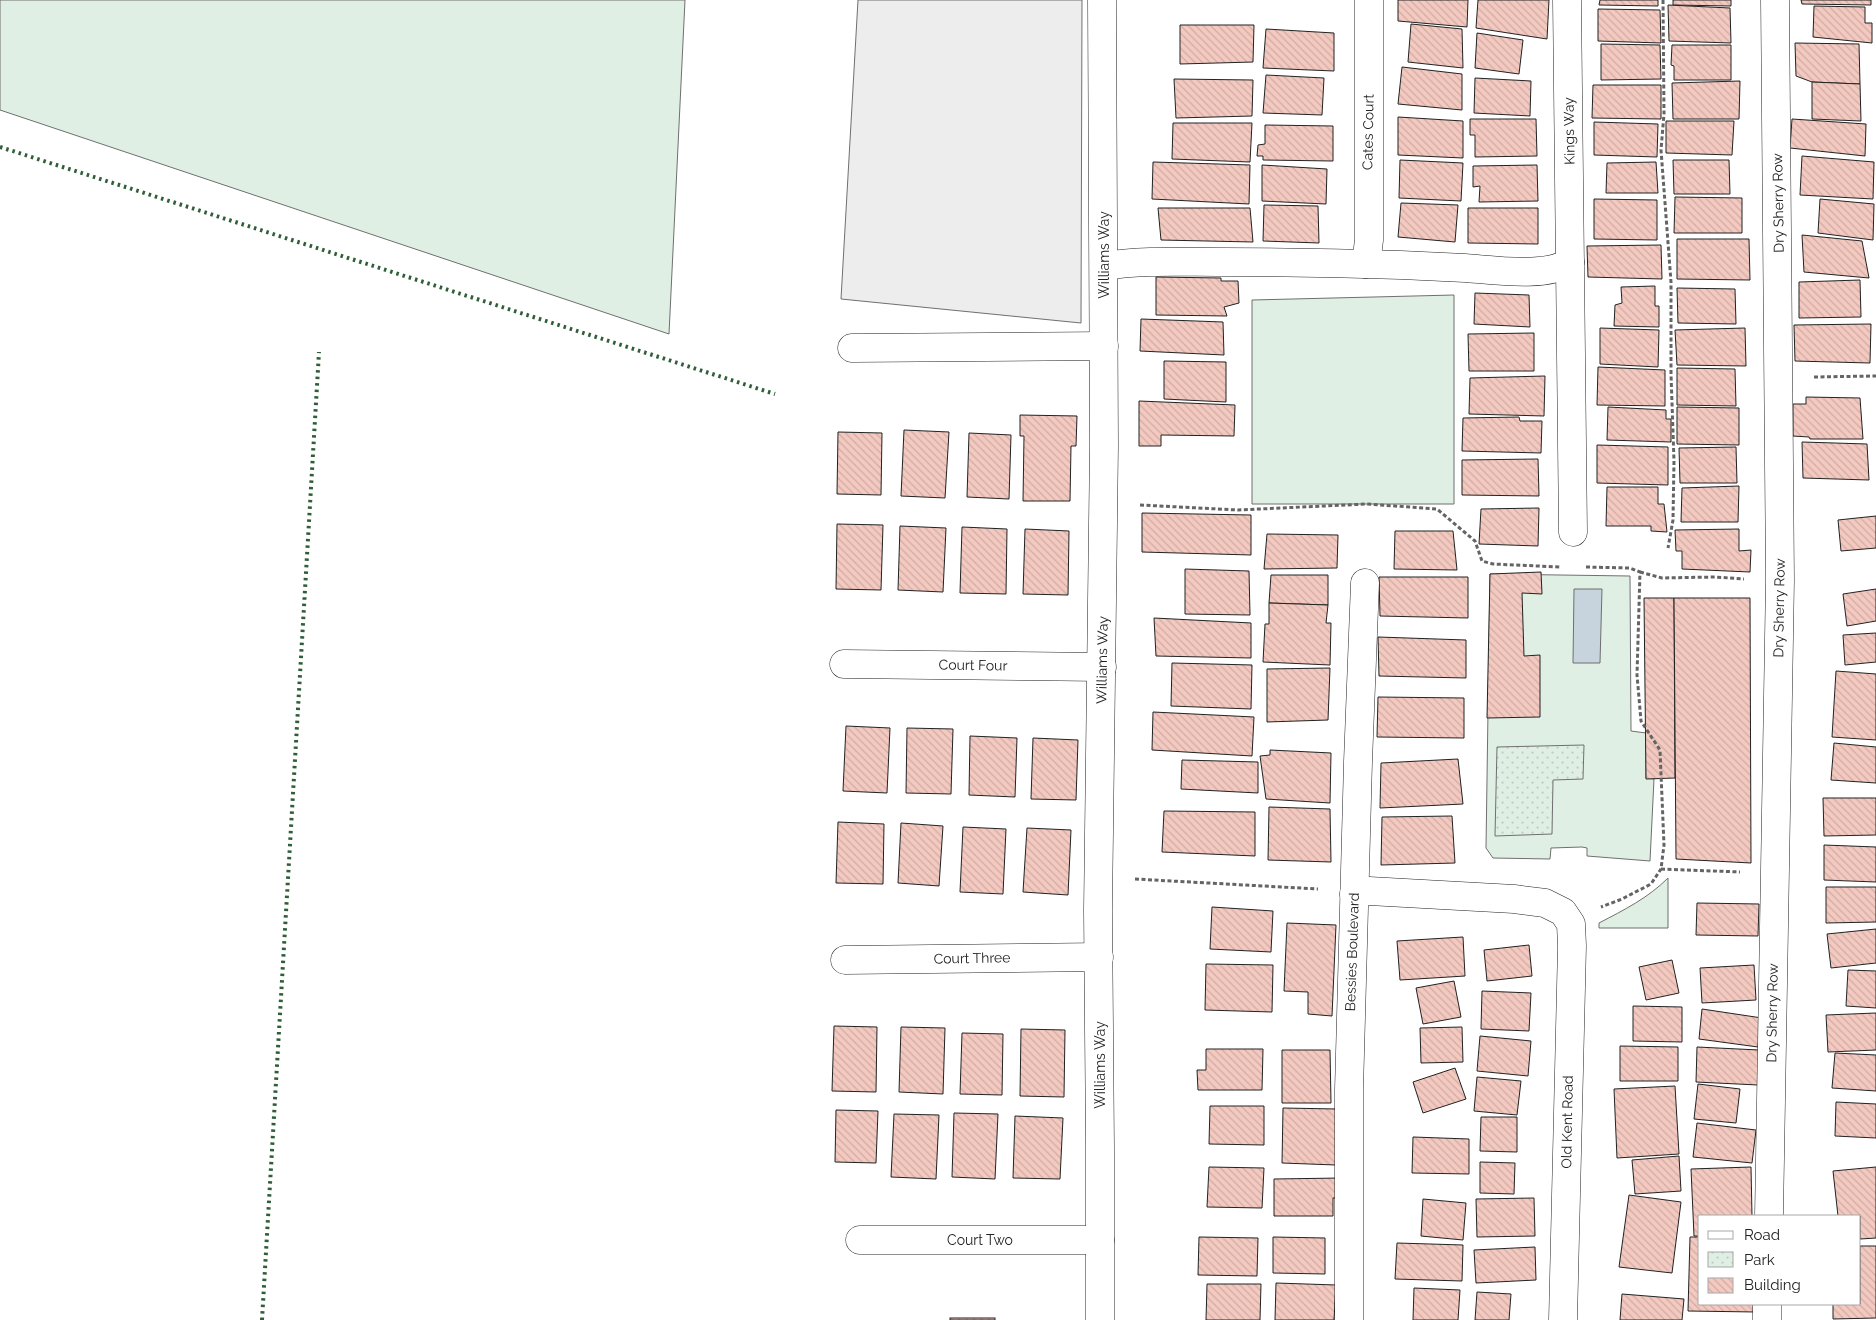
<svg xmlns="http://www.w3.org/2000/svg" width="1876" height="1320" font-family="Raleway,sans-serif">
	<defs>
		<pattern id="park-dots" width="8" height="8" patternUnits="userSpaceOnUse" patternTransform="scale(1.25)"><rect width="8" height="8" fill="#e0efe3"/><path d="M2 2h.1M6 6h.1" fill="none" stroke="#c0cdc2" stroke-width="1.8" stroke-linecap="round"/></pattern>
		<pattern id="building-back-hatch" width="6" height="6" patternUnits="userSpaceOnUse" patternTransform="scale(1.25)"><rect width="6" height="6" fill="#f3c9c0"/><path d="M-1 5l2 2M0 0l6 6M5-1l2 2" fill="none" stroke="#d0aca5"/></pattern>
	</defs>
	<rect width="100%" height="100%" fill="#fff"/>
	<g fill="#e0efe3" stroke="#6f6f6f">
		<polygon points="0,0 685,0 669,334 0,110"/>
		<polygon points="1454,295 1454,504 1252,504 1252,300"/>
		<polygon points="1490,574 1630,576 1631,731 1646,733 1646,778 1654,779 1650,861 1587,856 1587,848 1582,847 1551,848 1550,859 1493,858 1486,848"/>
		<path d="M1668,878V928H1599V923C1624,910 1648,898 1668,878Z"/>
	</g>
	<polygon fill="url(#park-dots)" stroke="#6f6f6f" points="1584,745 1583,779 1553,780 1552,834 1495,836 1497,747"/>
	<polygon fill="#ededed" stroke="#6f6f6f" points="858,0 1082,0 1081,323 841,299"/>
	<polygon fill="#c7d3dd" stroke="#6f6f6f" points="1574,589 1602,589 1600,663 1573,663"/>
	<g fill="url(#building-back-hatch)" stroke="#222">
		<polygon points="1398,0 1468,0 1467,27 1398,21"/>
		<polygon points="1478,0 1549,0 1547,39 1476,28"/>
		<polygon points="1600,0 1658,0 1658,6 1599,5"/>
		<polygon points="1673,0 1731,0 1731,6 1673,5"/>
		<polygon points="1801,0 1871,0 1871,5 1802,4"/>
		<polygon points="1668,5 1730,8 1731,43 1669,41"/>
		<polygon points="1814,6 1865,7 1865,23 1872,23 1872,43 1813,37"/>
		<polygon points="1598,9 1660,10 1661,43 1598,41"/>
		<polygon points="1411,24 1462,29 1463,68 1408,62"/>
		<polygon points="1180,25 1254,25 1253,62 1180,64"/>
		<polygon points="1266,29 1334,33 1334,71 1263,68"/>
		<polygon points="1477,33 1523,40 1519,74 1475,68"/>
		<polygon points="1795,43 1859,44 1860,84 1812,82 1796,76"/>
		<polygon points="1601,44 1660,45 1661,79 1601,80"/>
		<polygon points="1672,45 1731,45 1731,80 1674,80 1674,66 1671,65"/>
		<polygon points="1402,67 1462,74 1462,110 1398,104"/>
		<polygon points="1266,75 1324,78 1322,115 1263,113"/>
		<polygon points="1475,78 1531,81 1530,116 1474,113"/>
		<polygon points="1174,79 1253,80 1252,116 1176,118"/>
		<polygon points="1740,81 1739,119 1673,119 1672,83"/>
		<polygon points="1812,82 1860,84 1861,121 1812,119"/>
		<polygon points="1593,85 1661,85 1661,119 1592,118"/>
		<polygon points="1398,117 1463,121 1463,158 1398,155"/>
		<polygon points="1470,119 1536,119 1537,156 1475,157 1475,135 1470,135"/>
		<polygon points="1792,119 1866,124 1865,156 1790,148"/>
		<polygon points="1666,121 1734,121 1732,155 1666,153"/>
		<polygon points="1594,122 1658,124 1657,157 1594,155"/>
		<polygon points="1173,123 1252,123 1250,162 1172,159"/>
		<polygon points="1265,125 1333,126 1333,161 1263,160 1263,156 1257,156 1258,145 1265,144"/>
		<polygon points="1802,156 1874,162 1873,199 1800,195"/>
		<polygon points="1400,160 1463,163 1461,201 1399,198"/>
		<polygon points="1673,160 1729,160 1730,194 1674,194"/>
		<polygon points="1153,162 1250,165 1249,204 1152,199"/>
		<polygon points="1656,162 1658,193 1606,193 1607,163"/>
		<polygon points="1262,165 1327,169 1326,204 1262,201"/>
		<polygon points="1537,165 1538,201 1479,202 1480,186 1473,187 1473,166"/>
		<polygon points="1675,197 1742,198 1742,233 1674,233"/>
		<polygon points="1594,199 1657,200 1657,240 1594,239"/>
		<polygon points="1820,199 1874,204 1873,240 1818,233"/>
		<polygon points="1401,203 1458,205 1455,242 1398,237"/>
		<polygon points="1264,205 1318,206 1319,243 1263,241"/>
		<polygon points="1158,208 1250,208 1253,242 1161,240"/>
		<polygon points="1468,208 1538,208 1538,244 1468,243"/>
		<polygon points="1802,235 1862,241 1869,278 1804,272"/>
		<polygon points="1677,239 1749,239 1750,280 1677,279"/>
		<polygon points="1661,245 1662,279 1588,277 1587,246"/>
		<polygon points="1156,277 1221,278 1221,281 1238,281 1239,303 1224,307 1227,316 1156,315"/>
		<polygon points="1860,280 1861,317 1799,318 1799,282"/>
		<polygon points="1655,286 1655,306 1659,306 1659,327 1614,326 1615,305 1622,303 1621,287"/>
		<polygon points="1677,288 1735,289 1736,324 1678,323"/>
		<polygon points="1475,293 1529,295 1530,327 1474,324"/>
		<polygon points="1141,319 1223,322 1224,355 1140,351"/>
		<polygon points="1871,324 1870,363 1795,361 1794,325"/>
		<polygon points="1600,328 1659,330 1658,367 1600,364"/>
		<polygon points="1745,328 1746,366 1677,365 1675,330"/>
		<polygon points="1534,333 1534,371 1469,371 1468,334"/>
		<polygon points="1164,361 1226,362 1226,402 1164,399"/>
		<polygon points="1598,367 1665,370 1665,406 1597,405"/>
		<polygon points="1677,368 1735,369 1736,406 1677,405"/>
		<polygon points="1545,376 1544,416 1469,414 1470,378"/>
		<polygon points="1806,397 1860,398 1863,439 1810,439 1809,437 1793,436 1793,404 1806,404"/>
		<polygon points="1139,401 1235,405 1234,436 1161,435 1161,446 1139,446"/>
		<polygon points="1608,407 1666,410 1666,419 1671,419 1671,442 1607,440"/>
		<polygon points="1677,407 1739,408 1739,445 1677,444"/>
		<polygon points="1020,415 1077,416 1076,446 1071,446 1070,501 1023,501 1024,436 1020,436"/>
		<polygon points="1519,417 1520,421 1542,421 1541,453 1462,451 1463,418"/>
		<polygon points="904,430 949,432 945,498 901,496"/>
		<polygon points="838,432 882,433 881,495 837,494"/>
		<polygon points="969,433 1011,435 1009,499 967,497"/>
		<polygon points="1802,442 1867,444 1869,480 1803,478"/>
		<polygon points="1597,445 1668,447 1668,485 1597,483"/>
		<polygon points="1736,447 1737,483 1680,483 1679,448"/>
		<polygon points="1538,459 1539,496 1462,495 1462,460"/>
		<polygon points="1739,486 1738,522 1681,522 1682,488"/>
		<polygon points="1607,487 1658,487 1658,504 1664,504 1667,532 1651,531 1651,526 1606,526"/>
		<polygon points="1539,508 1538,546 1479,544 1481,509"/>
		<polygon points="1142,513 1251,515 1251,555 1142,552"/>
		<polygon points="1876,516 1876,548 1841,551 1838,520"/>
		<polygon points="837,524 883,525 881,590 836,589"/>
		<polygon points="900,526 946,528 943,592 898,590"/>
		<polygon points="962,527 1007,529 1006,594 960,593"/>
		<polygon points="1025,529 1069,531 1068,595 1023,594"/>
		<polygon points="1739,529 1739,551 1751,550 1750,572 1682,569 1682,551 1676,551 1675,530"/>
		<polygon points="1395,531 1453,531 1457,570 1394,569"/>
		<polygon points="1267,534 1338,535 1337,568 1264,569"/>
		<polygon points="1185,569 1249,571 1250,615 1185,614"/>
		<polygon points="1541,572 1542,594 1522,593 1524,656 1540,655 1540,717 1487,718 1490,574"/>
		<polygon points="1271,575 1328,575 1328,605 1269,603"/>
		<polygon points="1379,577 1468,577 1468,618 1380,616"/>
		<polygon points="1876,589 1876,621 1847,626 1843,594"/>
		<polygon points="1644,598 1674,598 1675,778 1646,779"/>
		<polygon points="1674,598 1750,598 1751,863 1676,859"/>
		<polygon points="1269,603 1328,605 1326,623 1331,623 1330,665 1263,662 1265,624 1269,624"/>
		<polygon points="1154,618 1251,623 1251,658 1156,656"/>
		<polygon points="1876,633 1876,662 1845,665 1843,635"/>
		<polygon points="1378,637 1466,640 1466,678 1379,676"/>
		<polygon points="1172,663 1252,665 1251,709 1171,706"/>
		<polygon points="1330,668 1328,720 1267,722 1267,669"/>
		<polygon points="1836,671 1876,674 1876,740 1832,737"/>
		<polygon points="1378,697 1464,698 1464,738 1377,737"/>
		<polygon points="1153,712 1254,717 1252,756 1152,750"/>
		<polygon points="846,726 890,728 887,793 843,791"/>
		<polygon points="907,728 953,729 951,794 906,793"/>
		<polygon points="970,736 1017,738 1015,797 969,795"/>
		<polygon points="1033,738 1078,740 1076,800 1031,799"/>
		<polygon points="1834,743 1876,747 1876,783 1831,780"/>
		<polygon points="1270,750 1331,753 1330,803 1266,799 1260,756 1270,755"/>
		<polygon points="1458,759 1463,804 1380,808 1381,763"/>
		<polygon points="1182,760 1258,762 1258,793 1181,789"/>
		<polygon points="1823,798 1876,798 1876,835 1824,836"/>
		<polygon points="1269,807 1330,809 1331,862 1268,860"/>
		<polygon points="1164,811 1255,812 1255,856 1162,852"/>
		<polygon points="1452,816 1455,863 1381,865 1382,817"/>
		<polygon points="838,822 884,824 883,884 836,883"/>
		<polygon points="901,823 943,826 939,886 898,883"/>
		<polygon points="963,827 1006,829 1003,894 960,892"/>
		<polygon points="1027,828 1071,830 1068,895 1023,892"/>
		<polygon points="1824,845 1876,847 1876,882 1824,880"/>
		<polygon points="1826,887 1876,887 1876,922 1826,923"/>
		<polygon points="1697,903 1759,904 1758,936 1696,935"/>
		<polygon points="1212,907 1273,911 1271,952 1210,949"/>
		<polygon points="1287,923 1336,925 1332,1016 1308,1014 1308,992 1284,991"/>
		<polygon points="1876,929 1876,963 1831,968 1827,934"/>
		<polygon points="1463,937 1465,976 1400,980 1397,941"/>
		<polygon points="1529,945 1532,976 1487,981 1484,950"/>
		<polygon points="1672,960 1679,993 1646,1000 1639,967"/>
		<polygon points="1206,964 1273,965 1272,1012 1205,1010"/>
		<polygon points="1754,965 1756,1000 1702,1003 1700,968"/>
		<polygon points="1848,970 1876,971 1876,1008 1846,1006"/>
		<polygon points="1454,981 1461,1017 1423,1024 1416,988"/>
		<polygon points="1482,991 1531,993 1529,1031 1481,1029"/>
		<polygon points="1633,1006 1682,1007 1682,1042 1633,1041"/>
		<polygon points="1702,1009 1762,1018 1758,1047 1699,1039"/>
		<polygon points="1876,1013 1876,1050 1828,1052 1826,1015"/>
		<polygon points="834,1026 877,1027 876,1092 832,1091"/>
		<polygon points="901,1027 945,1028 943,1094 899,1092"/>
		<polygon points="1462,1027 1463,1062 1421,1063 1420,1028"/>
		<polygon points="1021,1029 1065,1030 1064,1097 1020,1096"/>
		<polygon points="962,1033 1003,1034 1002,1095 960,1094"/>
		<polygon points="1480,1036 1531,1041 1528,1076 1477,1071"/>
		<polygon points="1620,1046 1678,1047 1678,1081 1620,1081"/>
		<polygon points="1697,1047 1759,1050 1758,1085 1696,1082"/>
		<polygon points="1206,1049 1263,1049 1262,1090 1198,1090 1197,1070 1206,1070"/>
		<polygon points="1282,1050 1330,1050 1331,1103 1282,1103"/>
		<polygon points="1835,1053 1876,1055 1876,1091 1832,1088"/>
		<polygon points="1455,1068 1466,1099 1423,1113 1413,1082"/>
		<polygon points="1477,1077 1521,1081 1517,1115 1474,1111"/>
		<polygon points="1698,1084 1740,1089 1736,1123 1694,1119"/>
		<polygon points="1675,1086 1679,1154 1617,1158 1614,1089"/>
		<polygon points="1836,1102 1876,1104 1876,1138 1835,1136"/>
		<polygon points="1210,1106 1264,1106 1264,1145 1209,1144"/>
		<polygon points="1283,1108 1337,1109 1336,1165 1282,1163"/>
		<polygon points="836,1110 878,1111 876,1163 835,1162"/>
		<polygon points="954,1113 998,1114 995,1179 952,1177"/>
		<polygon points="894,1114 939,1115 936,1179 891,1177"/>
		<polygon points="1015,1116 1063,1118 1060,1179 1013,1178"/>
		<polygon points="1481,1117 1517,1117 1517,1152 1480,1151"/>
		<polygon points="1697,1123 1756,1130 1752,1163 1693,1157"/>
		<polygon points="1413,1137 1469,1139 1469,1174 1412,1173"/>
		<polygon points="1679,1156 1681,1191 1635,1194 1632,1160"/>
		<polygon points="1480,1162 1515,1163 1514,1194 1480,1193"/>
		<polygon points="1209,1167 1264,1168 1262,1208 1207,1207"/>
		<polygon points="1751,1167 1752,1216 1700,1216 1700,1236 1694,1236 1691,1169"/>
		<polygon points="1876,1167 1876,1238 1860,1239 1860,1216 1838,1216 1833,1171"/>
		<polygon points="1341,1178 1342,1198 1333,1198 1333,1216 1274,1216 1274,1179"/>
		<polygon points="1629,1195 1681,1202 1672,1273 1619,1267"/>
		<polygon points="1534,1198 1535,1236 1477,1237 1476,1199"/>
		<polygon points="1423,1199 1466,1203 1463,1240 1421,1236"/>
		<polygon points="1199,1237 1258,1238 1257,1276 1198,1275"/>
		<polygon points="1273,1237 1325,1238 1325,1274 1273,1273"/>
		<polygon points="1690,1237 1700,1237 1700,1304 1756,1304 1756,1312 1688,1311"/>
		<polygon points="1397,1243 1463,1245 1462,1281 1395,1279"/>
		<polygon points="1860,1246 1876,1246 1876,1318 1833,1319 1833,1304 1860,1304"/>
		<polygon points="1535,1247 1536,1280 1476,1283 1474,1250"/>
		<polygon points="1276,1283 1336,1285 1334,1320 1275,1320"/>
		<polygon points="1207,1284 1261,1284 1260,1320 1206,1320"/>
		<polygon points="1414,1288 1460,1290 1458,1320 1413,1320"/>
		<polygon points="1477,1292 1511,1294 1509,1320 1475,1320"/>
		<polygon points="1622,1294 1684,1299 1682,1320 1620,1320"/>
		<rect x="950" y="1318" width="45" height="2"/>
	</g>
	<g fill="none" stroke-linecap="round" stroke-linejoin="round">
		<g stroke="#222" stroke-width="29">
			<g id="minor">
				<polyline points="1567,0 1573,532"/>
				<polyline points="1366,264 1369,240 1369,0"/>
				<path d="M1104,266C1142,260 1182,262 1222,262C1281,262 1341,263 1401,265C1422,266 1444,267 1465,268C1493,270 1547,278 1570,262"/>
				<polyline points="852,348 1104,346"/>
				<polyline points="844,664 1102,667"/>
				<polyline points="1354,894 1369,891 1514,899 1545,903 1563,912 1571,924 1572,946 1563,1320"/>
				<polyline points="845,960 1099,957"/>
				<polyline points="1769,1216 1780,580 1775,0"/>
				<polyline points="860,1240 1100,1240"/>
				<polyline points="1100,1320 1100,1147 1098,910 1104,446 1102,0"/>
				<polyline points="1349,1320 1349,1090 1358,762 1365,583"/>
				<polyline points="1767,1320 1767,1304"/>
			</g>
		</g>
		<g stroke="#646464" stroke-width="3" stroke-dasharray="4 2.5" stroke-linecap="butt">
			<polyline points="1663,0 1664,114 1661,150 1671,282 1671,374 1674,461 1673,520 1668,548"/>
			<polyline points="1814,377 1876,376"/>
			<polyline points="1140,505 1238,510 1367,504 1437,509 1475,541 1482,561 1493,564 1560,567"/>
			<polyline points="1586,567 1630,568 1640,572 1637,675 1641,721 1660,750 1664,845 1661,869 1651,884 1622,899 1601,907"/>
			<polyline points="1640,572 1662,578 1715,577 1744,579"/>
			<polyline points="1661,869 1740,872"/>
			<polyline points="1135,879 1318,889"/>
		</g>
		<use href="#minor" stroke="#fff" stroke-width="28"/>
		<g stroke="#2f5e38" stroke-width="4" stroke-dasharray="2.5 4" stroke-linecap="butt">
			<polyline points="0,147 775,394"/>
			<polyline points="262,1320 319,352"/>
		</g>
	</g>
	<g text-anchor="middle" stroke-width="4" stroke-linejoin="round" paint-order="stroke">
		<g font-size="14" fill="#222" stroke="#fff">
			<text transform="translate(1569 131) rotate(-91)" y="5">Kings Way</text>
			<text transform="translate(1368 132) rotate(-89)" y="5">Cates Court</text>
			<text transform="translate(1778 203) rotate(-91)" y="5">Dry Sherry Row</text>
			<text transform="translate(1104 255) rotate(-90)" y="5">Williams Way</text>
			<text transform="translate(1779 608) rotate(-89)" y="5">Dry Sherry Row</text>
			<text transform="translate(1102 660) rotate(-89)" y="5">Williams Way</text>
			<text transform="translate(973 665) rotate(1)" y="5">Court Four</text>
			<text transform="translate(1352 952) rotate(-88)" y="5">Bessies Boulevard</text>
			<text transform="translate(972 958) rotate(-1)" y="5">Court Three</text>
			<text transform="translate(1772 1013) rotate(-89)" y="5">Dry Sherry Row</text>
			<text transform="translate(1100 1065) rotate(-90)" y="5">Williams Way</text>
			<text transform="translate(1567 1122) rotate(-89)" y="5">Old Kent Road</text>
			<text x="980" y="1245">Court Two</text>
		</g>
	</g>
	<rect x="1698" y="1215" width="162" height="90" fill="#ffffff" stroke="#a7a7a7"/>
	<rect x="1708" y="1231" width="25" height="8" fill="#ffffff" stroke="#a7a7a7"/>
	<text x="1744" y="1240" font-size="15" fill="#222222">Road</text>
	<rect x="1708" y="1252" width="25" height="15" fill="url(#park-dots)" stroke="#a7a7a7"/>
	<text x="1744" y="1265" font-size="15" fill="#222222">Park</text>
	<rect x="1708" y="1278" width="25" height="15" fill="url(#building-back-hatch)" stroke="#a7a7a7"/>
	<text x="1744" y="1290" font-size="15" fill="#222222">Building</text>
</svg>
